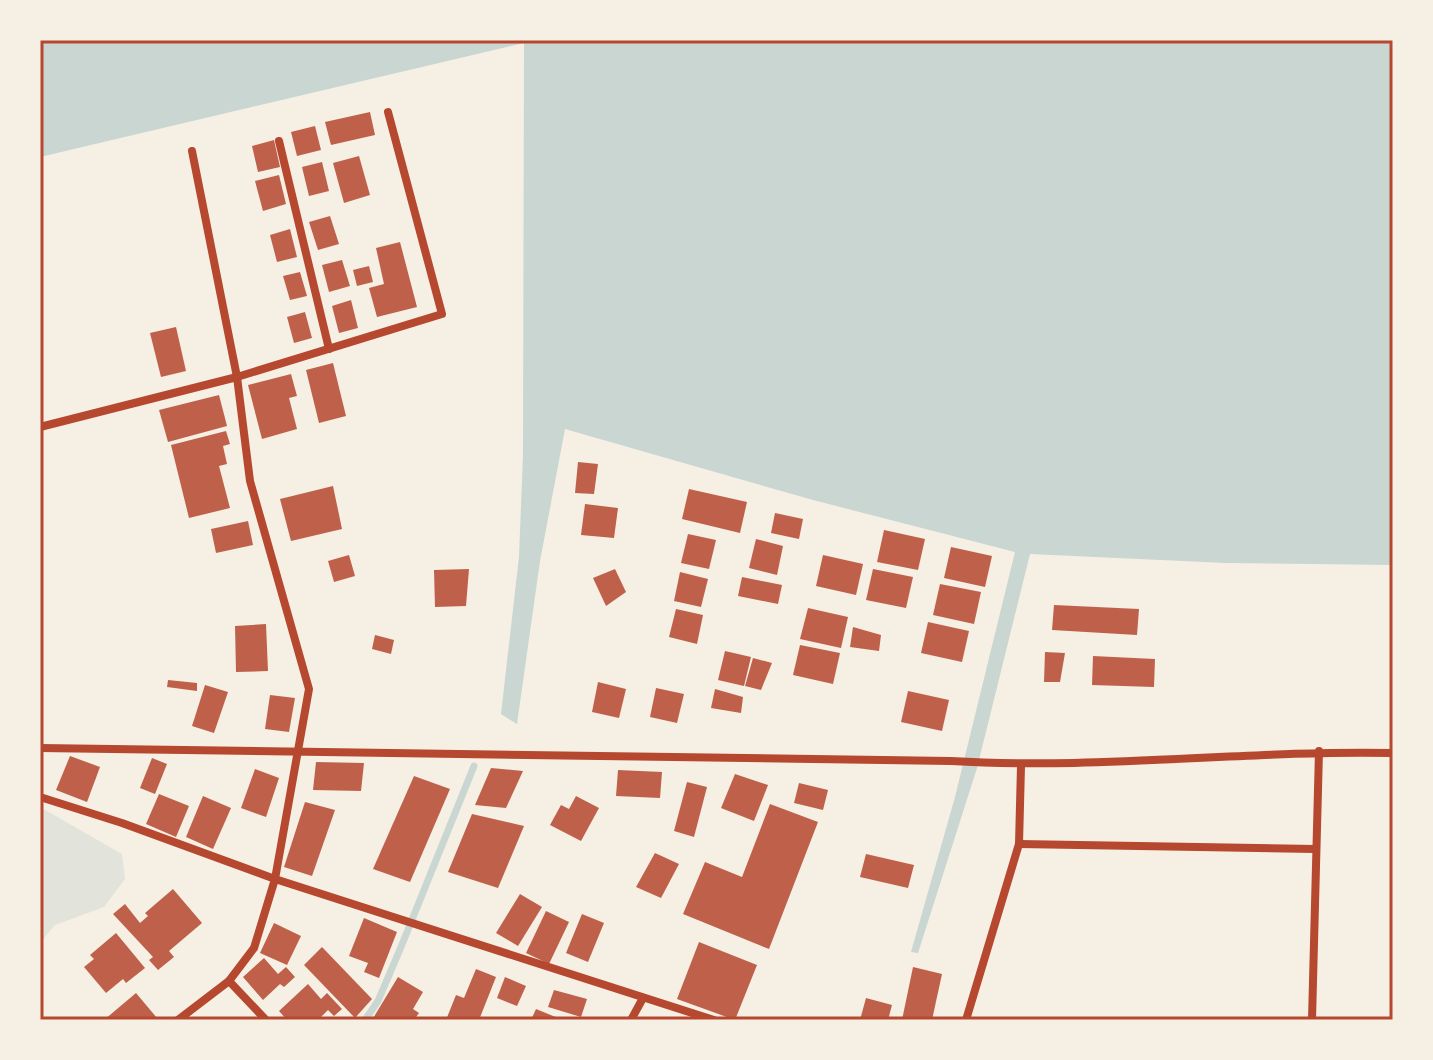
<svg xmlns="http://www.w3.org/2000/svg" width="1433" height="1060" font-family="'Fira Sans Condensed',sans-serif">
	<rect width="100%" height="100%" fill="#f6efe4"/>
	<polygon fill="#e2e4dc" points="40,807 122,854 125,879 104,907 55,925 40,943"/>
	<polygon fill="#c9d6d2" points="40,40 1393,40 1393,565 1226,563 1030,554 977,768 918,953 911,952 955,797 1015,552 813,500 565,429 540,561 517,724 501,714 519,557 523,455 524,43 40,157"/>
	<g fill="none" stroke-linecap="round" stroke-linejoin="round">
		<polyline stroke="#c9d6d2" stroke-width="7" points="365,1020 378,1001 401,947 474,766"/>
	</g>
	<g fill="#bf614a">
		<polygon points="370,112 375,135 331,145 325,122"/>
		<polygon points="315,126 321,150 297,156 291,132"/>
		<polygon points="274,140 280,167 258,172 252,146"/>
		<polygon points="359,156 370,195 344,203 333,163"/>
		<polygon points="322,162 329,191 309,196 302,167"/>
		<polygon points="279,175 286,204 263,211 255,181"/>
		<polygon points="330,216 339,244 318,250 309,222"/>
		<polygon points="290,229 297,257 277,262 270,235"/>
		<polygon points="400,242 417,307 377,317 369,288 384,284 376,248"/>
		<polygon points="342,260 350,286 329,292 322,265"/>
		<polygon points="369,266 373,282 357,286 353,270"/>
		<polygon points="300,272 307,296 290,300 283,276"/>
		<polygon points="351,300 358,328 339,333 332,306"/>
		<polygon points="305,312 312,338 294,343 287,317"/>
		<polygon points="176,327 186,371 161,377 150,333"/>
		<polygon points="333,363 346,416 319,423 306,370"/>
		<polygon points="291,374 297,396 289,398 297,429 262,439 248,385"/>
		<polygon points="219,395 227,426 168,442 159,410"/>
		<polygon points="226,431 230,444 223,446 227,464 219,466 230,508 189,518 171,445"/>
		<polygon points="578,462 598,464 594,494 575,493"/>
		<polygon points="333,486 342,529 291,541 280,499"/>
		<polygon points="689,489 747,502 740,533 682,519"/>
		<polygon points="585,504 618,508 614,538 581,535"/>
		<polygon points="775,513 803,519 799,539 771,533"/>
		<polygon points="248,521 253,545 216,553 211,529"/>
		<polygon points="884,530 925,539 918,570 877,562"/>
		<polygon points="688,534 716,540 709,569 681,563"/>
		<polygon points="756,539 783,546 777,575 749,568"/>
		<polygon points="951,547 992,556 985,587 944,578"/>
		<polygon points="349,555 355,576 334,582 328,561"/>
		<polygon points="823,555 863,564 856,595 816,586"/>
		<polygon points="469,569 466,606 435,607 434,570"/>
		<polygon points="615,569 626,592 606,606 593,578"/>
		<polygon points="873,569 913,577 906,608 866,600"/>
		<polygon points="680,572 708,579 701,607 674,601"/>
		<polygon points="742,577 782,585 778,604 738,596"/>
		<polygon points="940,584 981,592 974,624 933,615"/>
		<polygon points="1054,605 1139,609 1137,635 1052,630"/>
		<polygon points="808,608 848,617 841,648 800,639"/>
		<polygon points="676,609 703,615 697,644 669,637"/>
		<polygon points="928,622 969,631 962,662 921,653"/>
		<polygon points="266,624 268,671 236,672 235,626"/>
		<polygon points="853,627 881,635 879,651 850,647"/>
		<polygon points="375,635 394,640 391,654 372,649"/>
		<polygon points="800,645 840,653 833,684 793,675"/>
		<polygon points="725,651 751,657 744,686 718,680"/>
		<polygon points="1045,652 1065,653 1060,682 1044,682"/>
		<polygon points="1093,656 1155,659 1154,687 1092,685"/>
		<polygon points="753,658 772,663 761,690 745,686"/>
		<polygon points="168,680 197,683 197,691 167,687"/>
		<polygon points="598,682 626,689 619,718 592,712"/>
		<polygon points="205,685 228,692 214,733 192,726"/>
		<polygon points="656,688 684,694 677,723 650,717"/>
		<polygon points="715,689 743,697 741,713 711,708"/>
		<polygon points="908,691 949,700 942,731 901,722"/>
		<polygon points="270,695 295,698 289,732 265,729"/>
		<polygon points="70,756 100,767 87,802 56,790"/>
		<polygon points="152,758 167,764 155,794 140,788"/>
		<polygon points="316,762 364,763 361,791 313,790"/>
		<polygon points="491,768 523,771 506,808 475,805"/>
		<polygon points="255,769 279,778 266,817 241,808"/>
		<polygon points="618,770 662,772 660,798 616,796"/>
		<polygon points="735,774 768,785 754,821 721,808"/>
		<polygon points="414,776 450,789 410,882 373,869"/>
		<polygon points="687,782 707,787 694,837 674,831"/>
		<polygon points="799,783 828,790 823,810 794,803"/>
		<polygon points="159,794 189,806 176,837 146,824"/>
		<polygon points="203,796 231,808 213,849 186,837"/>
		<polygon points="576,796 599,808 581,841 550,825 561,805 569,809"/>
		<polygon points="305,802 335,810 312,876 284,867"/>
		<polygon points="770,804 818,822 769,949 683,914 705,862 742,877"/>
		<polygon points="472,814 524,826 498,888 448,872"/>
		<polygon points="655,853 679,864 661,898 636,887"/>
		<polygon points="866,854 914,865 908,888 860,877"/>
		<polygon points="173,889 202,923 169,951 174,957 158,970 149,960 153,957 113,914 125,904 140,923 148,916 145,913"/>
		<polygon points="520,894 542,907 518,946 496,933"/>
		<polygon points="546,911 569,922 549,964 526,953"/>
		<polygon points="582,914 604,923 588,962 566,953"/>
		<polygon points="364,918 397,932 379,978 364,972 368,963 349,956"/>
		<polygon points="274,923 301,936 287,965 260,953"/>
		<polygon points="116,933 145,968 126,983 123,979 106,993 84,967 94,959 90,955"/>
		<polygon points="699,942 757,965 735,1020 677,999"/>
		<polygon points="322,947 372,999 355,1018 304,965"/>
		<polygon points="264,958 278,974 286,967 295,977 284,987 280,984 263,1000 243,977"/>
		<polygon points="913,967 942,974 932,1020 902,1020"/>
		<polygon points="476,969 496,977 479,1020 446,1020 456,995 464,998"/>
		<polygon points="398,977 423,992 413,1009 419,1013 414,1020 372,1020"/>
		<polygon points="505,977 526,986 517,1006 497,998"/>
		<polygon points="308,984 321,999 327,993 342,1009 334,1016 328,1010 318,1020 287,1020 279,1011"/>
		<polygon points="554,990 587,999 581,1017 548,1007"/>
		<polygon points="136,993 157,1018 155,1020 104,1020"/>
		<polygon points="866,998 892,1005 888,1020 860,1020"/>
		<polygon points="536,1009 563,1020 531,1020"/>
	</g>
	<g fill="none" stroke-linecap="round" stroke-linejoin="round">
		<g stroke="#b5482f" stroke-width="8">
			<polyline points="279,141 329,349"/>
			<polyline points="40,427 237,377 442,314 388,112"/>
			<path d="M40,748L951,761C1098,770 1245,750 1393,753"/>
			<polyline points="40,797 122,823 275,879 714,1020"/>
			<polyline points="1019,844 1315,849"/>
			<polyline points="229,981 266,1020"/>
			<polyline points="178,1020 229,981 254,948 275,879 309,689 250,481 237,377 192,151"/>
			<polyline points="631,1020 643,998"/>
			<polyline points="966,1020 1019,844 1021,766"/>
			<polyline points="1312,1020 1319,751"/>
		</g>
	</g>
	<rect width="1433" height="1060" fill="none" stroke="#f6efe4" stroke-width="84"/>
	<rect x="42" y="42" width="1349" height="976" fill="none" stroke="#b5482f" stroke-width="3"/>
</svg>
